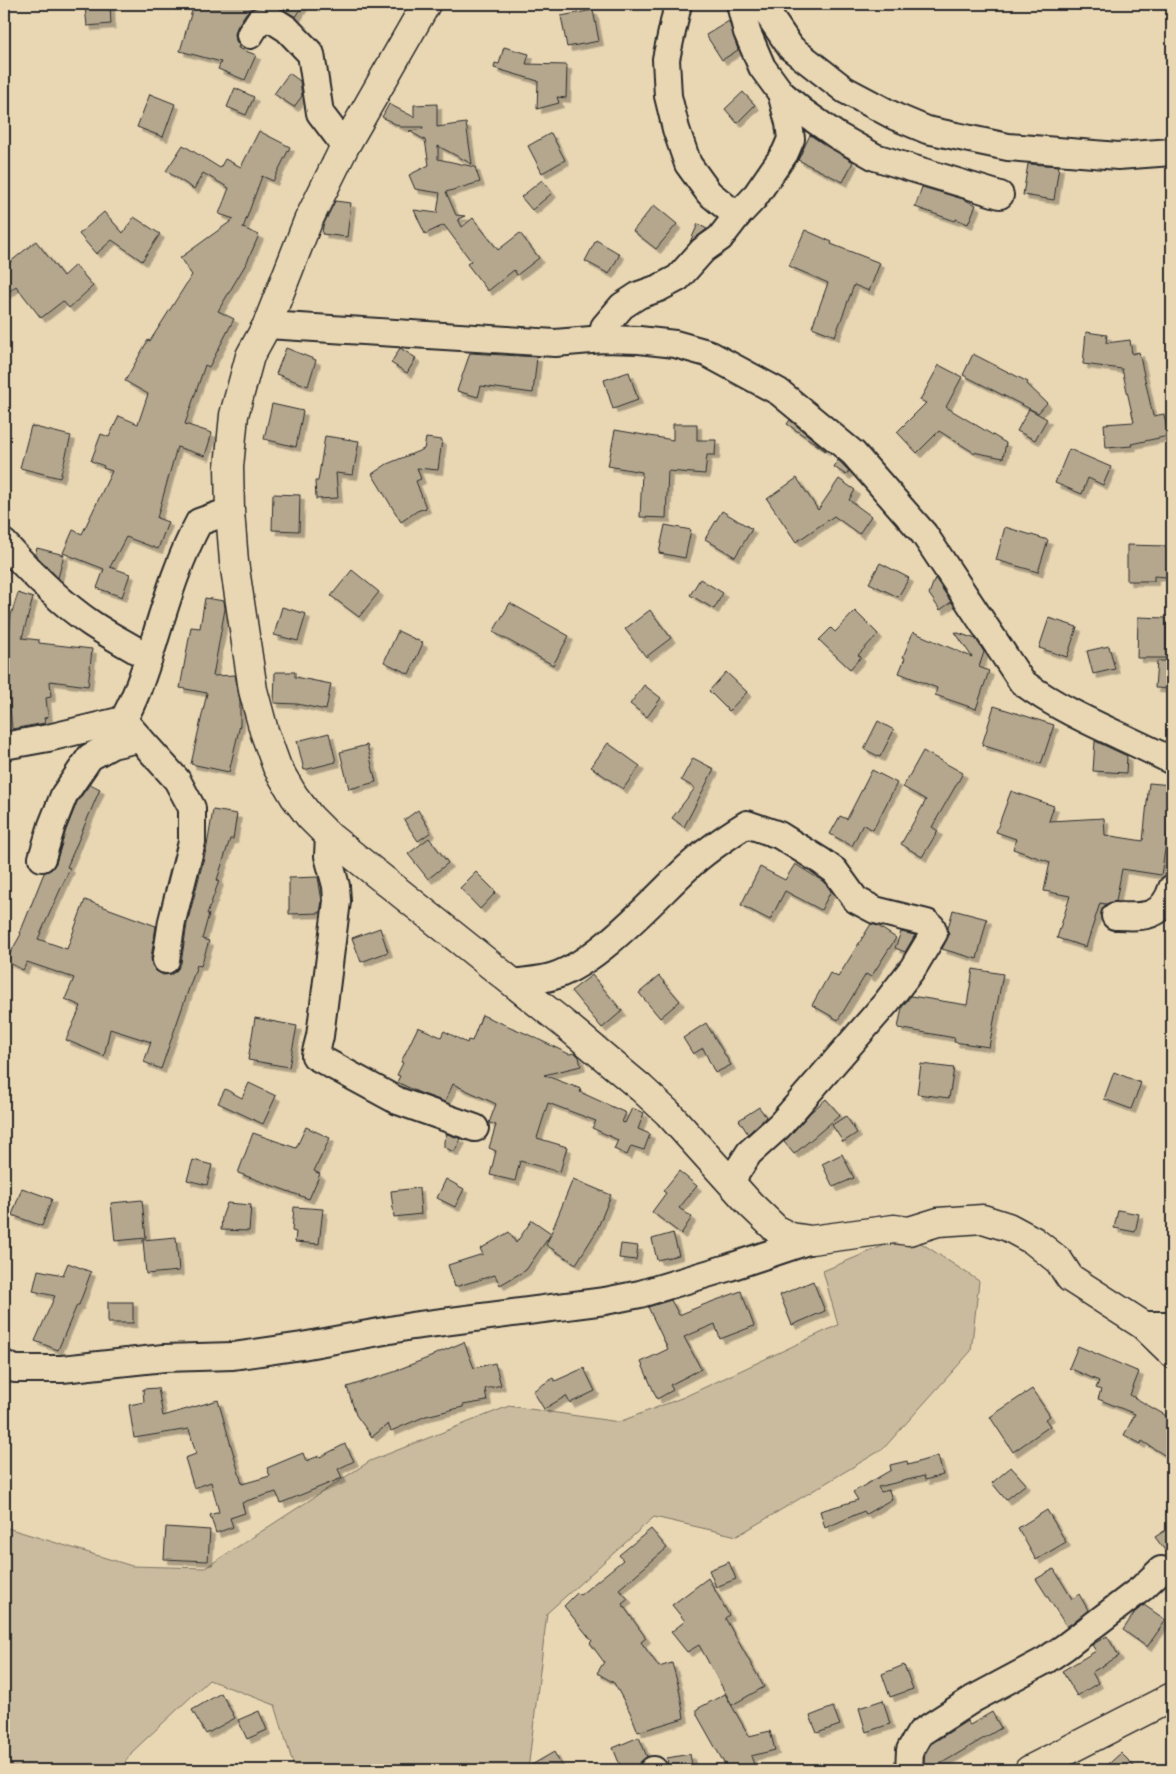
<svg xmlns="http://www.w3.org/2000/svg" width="1176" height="1774" font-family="'Architects Daughter',sans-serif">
	<defs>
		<filter id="shadow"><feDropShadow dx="4.5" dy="4.5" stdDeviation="0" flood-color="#0004"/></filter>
	</defs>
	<rect width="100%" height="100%" fill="#e9d7b4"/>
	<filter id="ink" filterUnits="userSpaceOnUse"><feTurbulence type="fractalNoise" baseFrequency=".02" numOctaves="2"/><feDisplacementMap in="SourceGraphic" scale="10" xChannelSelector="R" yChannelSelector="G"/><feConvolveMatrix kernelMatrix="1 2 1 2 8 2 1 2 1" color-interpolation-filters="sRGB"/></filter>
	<g filter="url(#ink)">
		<polygon fill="#cabb9e" stroke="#7a7364" points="909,1235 979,1281 971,1351 883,1449 737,1536 654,1517 547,1613 528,1770 295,1770 275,1705 209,1680 132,1752 120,1770 4,1770 4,1527 132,1566 205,1568 370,1461 509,1406 619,1422 684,1397 838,1325 823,1271"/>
		<g fill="#b4a78e" stroke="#2b2b2b" filter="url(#shadow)">
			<polygon points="194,4 256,4 255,7 246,13 237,27 235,34 236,41 239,45 238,48 256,55 245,80 218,69 221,62 180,51"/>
			<polygon points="256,4 304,4 296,17 275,5 260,6"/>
			<polygon points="110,5 111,24 87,26 85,6"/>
			<polygon points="593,10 599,41 567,47 561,16"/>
			<polygon points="729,21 738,50 722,60 706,35"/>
			<polygon points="504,47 529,54 526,64 567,65 566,98 557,97 559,103 537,109 538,81 494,68 495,63 499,64"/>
			<polygon points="289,73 300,81 302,96 294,107 274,94"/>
			<polygon points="235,88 254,97 246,115 227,107"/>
			<polygon points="743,92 755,105 737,123 725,109"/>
			<polygon points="150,94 175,104 163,137 137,127"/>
			<polygon points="389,104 414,117 414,105 437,104 437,127 466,123 472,164 438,146 438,159 475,167 480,182 446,192 456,215 465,216 458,219 462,227 473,218 498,250 520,233 539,258 517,275 514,270 488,291 467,264 471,261 444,225 425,234 414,210 437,213 440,193 415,189 409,175 429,165 425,140 409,131 423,129 423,127 401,127 382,117"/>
			<polygon points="259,131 290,147 273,181 262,176 243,228 259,235 247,262 218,311 234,319 209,367 205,365 185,424 212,433 205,456 177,447 157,518 168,522 158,549 126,537 110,567 130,574 122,597 97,588 104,569 63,553 73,530 82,534 112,471 103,468 104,466 91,461 101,434 109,437 119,416 138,424 148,394 125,381 148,340 150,341 192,275 180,258 234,219 219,214 229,188 203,173 194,189 166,171 183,145 220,168 225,159 241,167"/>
			<polygon points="551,133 565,160 542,173 528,146"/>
			<polygon points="810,135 853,162 843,182 798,160"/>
			<polygon points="1028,164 1059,166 1054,200 1023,195"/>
			<polygon points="542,180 552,193 532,210 521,197"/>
			<polygon points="922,187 963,199 976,205 968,224 956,219 955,221 915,207"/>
			<polygon points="335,201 351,203 347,237 322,234 323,226"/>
			<polygon points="654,205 677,224 656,249 633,231"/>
			<polygon points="104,212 123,233 134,217 160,234 142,261 112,240 96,254 79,234"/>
			<polygon points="698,224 707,229 690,242"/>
			<polygon points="805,230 832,242 831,244 880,263 869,291 854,285 835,336 812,327 828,283 789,266"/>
			<polygon points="596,240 620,254 609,274 585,261"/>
			<polygon points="36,241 63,276 75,265 93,286 69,308 63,301 41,318 16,286 4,296 4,267"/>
			<polygon points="1086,332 1107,335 1106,343 1130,340 1132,354 1139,352 1153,416 1164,414 1168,436 1131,444 1132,446 1106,448 1104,424 1134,422 1122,369 1083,364"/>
			<polygon points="286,348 316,360 308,386 276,374"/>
			<polygon points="400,348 416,358 407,373 391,363"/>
			<polygon points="470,353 537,357 533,393 481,386 478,397 457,391"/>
			<polygon points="973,354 1028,382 1027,384 1047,403 1038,413 963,375"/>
			<polygon points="939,365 962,377 946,407 1006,443 1003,458 973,452 939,431 917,453 897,432 926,403 920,400"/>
			<polygon points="629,372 638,400 613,409 604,380"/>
			<polygon points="272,404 303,411 296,447 264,439"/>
			<polygon points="1029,409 1047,419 1035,440 1017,431"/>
			<polygon points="790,420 826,451 787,424"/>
			<polygon points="673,424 697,424 697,440 716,440 715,455 707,455 705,474 668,471 666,518 640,517 642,472 608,466 615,430 673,440"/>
			<polygon points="31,426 71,436 60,478 20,468"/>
			<polygon points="325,436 359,441 353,475 336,473 338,498 316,499 315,481 318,481"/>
			<polygon points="426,438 442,440 438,470 417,468 421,479 416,481 426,508 417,511 401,522 372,474 387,464 424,449"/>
			<polygon points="1069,449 1111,467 1103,485 1088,478 1082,494 1055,483"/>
			<polygon points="838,460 849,471 846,475 834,467"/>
			<polygon points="797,478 818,510 839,479 855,490 849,500 871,516 859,534 834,516 796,542 767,499"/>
			<polygon points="273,494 300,495 299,531 272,530"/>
			<polygon points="722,511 752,529 735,557 705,539"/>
			<polygon points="665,525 691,530 685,558 659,553"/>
			<polygon points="1005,527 1048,540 1038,572 996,560"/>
			<polygon points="1127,545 1167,546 1167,577 1154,576 1154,581 1127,581"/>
			<polygon points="37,548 64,555 58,578 35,554"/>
			<polygon points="880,563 909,578 898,597 869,583"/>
			<polygon points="352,570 379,592 359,617 331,596"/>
			<polygon points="935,578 951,602 940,610 929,594"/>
			<polygon points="700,579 723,593 714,609 690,595"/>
			<polygon points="18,593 33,598 22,638 39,640 39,643 92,649 88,686 50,681 51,697 46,698 48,717 44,718 45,723 12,729 7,676 5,676 11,615"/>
			<polygon points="205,598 224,601 225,609 213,676 235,675 240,701 240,725 229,772 191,764 207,693 180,688 191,627 200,628"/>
			<polygon points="510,603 569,636 553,665 493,632"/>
			<polygon points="282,607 306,614 298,641 274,635"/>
			<polygon points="650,610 671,638 646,657 625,629"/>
			<polygon points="855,611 878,634 858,655 861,657 850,669 819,640 831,628 835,632"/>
			<polygon points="1138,617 1166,618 1166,658 1137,658"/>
			<polygon points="1049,618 1077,627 1067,657 1039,648"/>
			<polygon points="398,631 423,643 409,674 384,662"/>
			<polygon points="913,632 972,657 955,632 976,639 984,652 979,667 989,671 976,709 935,695 937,688 899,673 905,658 903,657"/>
			<polygon points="1109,646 1115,669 1093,674 1087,651"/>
			<polygon points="1157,661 1172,661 1172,689 1155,688"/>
			<polygon points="275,672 295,672 295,677 331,684 326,710 297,704 274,703"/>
			<polygon points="726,672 747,692 729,711 709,691"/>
			<polygon points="644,685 661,698 647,717 630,704"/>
			<polygon points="994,706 1054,725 1041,764 982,745"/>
			<polygon points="878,721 894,730 880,757 864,749"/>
			<polygon points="329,733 336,762 304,770 297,741"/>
			<polygon points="1095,741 1127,756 1126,773 1093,771"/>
			<polygon points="608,743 640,766 623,789 591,767"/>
			<polygon points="367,745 376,782 349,789 340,752"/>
			<polygon points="923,751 963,773 932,827 938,831 922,857 901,844 926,800 903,787"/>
			<polygon points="693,758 714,769 684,827 672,818 695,788 681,780"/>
			<polygon points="872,770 897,783 873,830 863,824 852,846 830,834 840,816 847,819"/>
			<polygon points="1149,783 1172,785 1172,818 1170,818 1161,875 1122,869 1116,901 1106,904 1100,903 1086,947 1057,938 1070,896 1044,891 1050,862 1013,849 1016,839 996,832 1011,791 1054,806 1049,821 1104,818 1105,835 1143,841"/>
			<polygon points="90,784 100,789 67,867 70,868 38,939 67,949 85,900 156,926 151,958 152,965 156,971 163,975 172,974 177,970 181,963 187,924 207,846 213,810 237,814 233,839 230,839 217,880 219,881 207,914 209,914 202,939 209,941 201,966 197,965 161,1069 144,1062 151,1042 110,1029 104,1056 66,1040 81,1006 65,999 74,978 27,962 23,970 6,961 21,934 20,933 44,873 52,869 56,863 66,830 77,802"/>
			<polygon points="418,810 431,832 418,841 404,820"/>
			<polygon points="429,838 448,863 428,879 408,854"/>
			<polygon points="795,864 824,882 831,891 821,910 785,891 770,920 741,905 760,867 785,880"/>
			<polygon points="476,872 496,892 480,909 460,888"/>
			<polygon points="318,877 322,901 320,913 289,914 289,878"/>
			<polygon points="953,910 987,919 977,959 942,949 949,935 948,928"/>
			<polygon points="871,924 878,926 896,938 871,977 866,974 838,1020 812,1005 830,973 838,977"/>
			<polygon points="380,928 388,952 361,962 352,938"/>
			<polygon points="901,932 915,935 905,952 895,948"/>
			<polygon points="973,969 1003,974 989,1047 954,1042 955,1038 898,1028 902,1007 911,996 967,1005"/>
			<polygon points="592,975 622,1011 602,1028 571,991"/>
			<polygon points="659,976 680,1001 660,1018 639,993"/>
			<polygon points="482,1015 527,1034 569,1054 575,1053 579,1057 581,1066 544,1075 581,1089 580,1092 626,1113 622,1122 625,1123 632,1108 644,1113 638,1129 650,1134 644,1150 631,1146 627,1155 614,1149 618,1140 592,1128 596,1121 548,1103 537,1138 567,1147 560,1172 520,1161 515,1181 490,1175 496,1151 489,1148 496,1125 489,1123 496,1104 453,1084 445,1102 420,1093 397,1082 400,1076 397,1075 403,1063 401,1062 418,1027 441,1037 444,1031 467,1043 468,1040 472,1041"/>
			<polygon points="255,1018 297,1026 289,1067 248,1060"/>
			<polygon points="706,1023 731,1065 715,1073 703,1048 693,1054 683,1038"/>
			<polygon points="921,1064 954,1068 949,1098 917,1094"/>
			<polygon points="1114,1072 1141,1083 1131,1109 1104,1099"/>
			<polygon points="249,1083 276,1096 263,1124 218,1103 225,1089 242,1098"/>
			<polygon points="826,1099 840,1115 794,1154 784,1142 811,1112"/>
			<polygon points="759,1107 766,1117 748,1134 739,1120"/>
			<polygon points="846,1116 857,1133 843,1142 832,1125"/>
			<polygon points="306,1127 330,1138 314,1171 320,1174 309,1199 238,1173 253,1133 296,1148"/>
			<polygon points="447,1134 461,1139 454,1152 444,1147 444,1141"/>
			<polygon points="842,1154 854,1178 833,1187 822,1164"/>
			<polygon points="193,1160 212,1165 207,1185 187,1180"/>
			<polygon points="679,1171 697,1186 679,1208 692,1217 681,1234 652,1212 666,1193 663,1191"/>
			<polygon points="446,1179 464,1189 455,1207 437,1198"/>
			<polygon points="573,1179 611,1195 596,1232 576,1264 546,1245 551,1234 526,1270 500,1285 495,1275 455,1287 448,1265 483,1254 480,1249 509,1232 516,1243 532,1220 551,1233"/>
			<polygon points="22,1188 52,1199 42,1226 12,1215"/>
			<polygon points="419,1188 421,1214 394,1217 391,1191"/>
			<polygon points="142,1200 146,1238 115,1241 111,1203"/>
			<polygon points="227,1203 251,1205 249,1231 221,1230 222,1217"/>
			<polygon points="294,1207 323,1209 319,1244 295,1242 296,1232 292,1231"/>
			<polygon points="1118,1210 1139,1214 1135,1232 1114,1228"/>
			<polygon points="673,1233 679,1255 657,1260 652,1239"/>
			<polygon points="176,1237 179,1271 146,1274 143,1240"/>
			<polygon points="621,1244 638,1246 636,1260 619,1258"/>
			<polygon points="68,1263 91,1272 79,1305 77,1305 58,1350 35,1341 55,1296 33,1291 38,1270 63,1275"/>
			<polygon points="813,1281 825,1311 792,1325 780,1295"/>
			<polygon points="741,1291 754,1326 720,1339 715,1324 684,1337 701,1369 670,1385 673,1390 657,1399 641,1362 668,1349 648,1307 671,1300 679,1315 703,1305"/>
			<rect x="108" y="1302" width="25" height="21"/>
			<polygon points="464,1342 474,1368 495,1363 501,1385 485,1389 487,1401 463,1405 463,1407 426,1416 391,1431 388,1424 372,1437 356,1415 347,1387 397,1371 397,1370 433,1356 433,1355"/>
			<polygon points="1078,1346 1139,1372 1130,1395 1172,1419 1172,1460 1142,1441 1141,1444 1124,1435 1135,1414 1098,1399 1101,1390 1096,1388 1099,1381 1069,1368"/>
			<polygon points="584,1368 595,1391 570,1403 566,1396 544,1409 533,1391 553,1378 555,1381"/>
			<polygon points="158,1388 163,1416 218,1400 242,1484 270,1476 267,1468 303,1453 306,1461 319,1456 320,1457 345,1444 354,1461 338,1469 342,1478 281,1503 276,1492 246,1501 242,1503 245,1513 230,1518 233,1527 216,1533 210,1515 219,1512 211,1482 194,1488 185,1458 196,1454 189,1429 134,1438 129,1405 144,1402 143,1389"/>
			<polygon points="1032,1389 1050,1416 1045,1419 1050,1426 1013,1452 990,1417"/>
			<polygon points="938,1456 943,1475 925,1480 924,1476 878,1487 881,1492 889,1490 892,1499 866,1514 864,1511 825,1528 820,1511 858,1500 853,1492 891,1470 890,1465 907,1461 908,1465"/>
			<polygon points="1011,1467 1026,1484 1006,1500 992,1483"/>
			<polygon points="1047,1510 1066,1542 1036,1560 1018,1528"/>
			<polygon points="1172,1526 1172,1560 1155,1537"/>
			<polygon points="166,1527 210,1530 208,1561 164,1559"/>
			<polygon points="651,1529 667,1548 619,1589 628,1599 622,1604 646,1638 641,1642 659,1667 672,1663 679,1688 684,1718 638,1732 631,1714 614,1683 597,1673 604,1662 590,1643 592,1641 564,1606 577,1593 580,1595 623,1560 619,1555"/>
			<polygon points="729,1562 736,1579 716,1587 709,1570"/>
			<polygon points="1054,1569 1072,1599 1079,1594 1088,1610 1067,1627 1036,1579"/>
			<polygon points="708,1578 729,1615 725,1618 764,1687 732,1705 699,1645 687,1652 671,1632 685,1621 672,1605"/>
			<polygon points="1144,1605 1166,1620 1147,1647 1123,1630 1135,1612"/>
			<polygon points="1107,1636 1119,1656 1092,1672 1098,1683 1077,1696 1062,1671 1096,1651 1092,1645"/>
			<polygon points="904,1665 913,1689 890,1697 882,1674"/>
			<polygon points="221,1693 235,1718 206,1734 192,1710"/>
			<polygon points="725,1694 749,1736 770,1731 775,1750 751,1756 756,1770 728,1770 697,1715 697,1709"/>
			<polygon points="883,1700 890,1724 866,1732 859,1708"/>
			<polygon points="833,1707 840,1725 817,1733 810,1716"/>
			<polygon points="259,1711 267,1730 247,1739 238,1720"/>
			<polygon points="992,1712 1001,1728 930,1770 924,1761 925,1754 931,1744 967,1721 970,1725"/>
			<polygon points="639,1737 647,1757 640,1762 638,1770 622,1770 613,1748"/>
			<polygon points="554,1752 564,1770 523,1770"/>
			<polygon points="1121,1753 1138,1770 1102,1770"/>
			<polygon points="690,1754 693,1770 669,1770 667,1758"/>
		</g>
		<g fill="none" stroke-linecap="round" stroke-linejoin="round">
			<g stroke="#2b2b2b" stroke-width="30">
				<g id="minor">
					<polyline points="678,4 666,59 668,96 676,129 688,164 709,193 737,216"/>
					<polyline points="740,4 747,32 762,67 781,93 802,111 836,135 875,157 1000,195"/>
					<polyline points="761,4 791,48 845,90 896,117 927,130 1008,147 1118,156 1172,152"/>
					<polyline points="250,35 259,21 269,19 276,22 287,29 311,54 320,113 345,146"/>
					<path d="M267,325L555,343L603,339L639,340L675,344L707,353L779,392L853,453L924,534L1022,682C1068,716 1122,735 1172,761"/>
					<polyline points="603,339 604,327 622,306 639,295 659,288 678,278 703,250 720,238 737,216 754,198 785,153 791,139 789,123 781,93"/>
					<path d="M4,543C30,572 59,602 92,624C110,636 130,646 149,658"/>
					<polyline points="123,720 177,780 192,808 192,842 172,921 166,960"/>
					<path d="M4,746L48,738L123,720C137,696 144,671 153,645C166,603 178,561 199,522L230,511"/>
					<polyline points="329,836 328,856 336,886 337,901 320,1036 315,1056 398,1101 475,1128"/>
					<polyline points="42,858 52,825 64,795 90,757 112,745 138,739"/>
					<path d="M1115,916C1143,917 1162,919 1172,888"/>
					<path d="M513,983C526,981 542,980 554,976C599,961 652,901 686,869C705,851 726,837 747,824L779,835L821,861L835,871L856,900L875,910L927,923L932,927L934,933L913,968L886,1003L780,1125L749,1153L731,1181"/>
					<polyline points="1143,1325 1172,1325"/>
					<polyline points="4,1364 15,1369 62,1369 164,1358 233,1356 302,1346 412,1326 605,1301 640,1294 727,1268 811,1240"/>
					<polyline points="653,1770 654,1770"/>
					<polyline points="909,1770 910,1750 920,1733 973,1699 1046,1660 1065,1647 1142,1588 1161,1570"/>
				</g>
			</g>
			<g stroke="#2b2b2b" stroke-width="31">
				<g id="major">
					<polyline points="426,4 345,146 308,221 267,325 250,356 234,415 229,467 230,511 234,562 253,690 264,731 277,767 294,796 310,817 329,836 567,1026 641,1088 668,1113 750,1204 777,1230 791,1237 811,1240 894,1229 909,1231 938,1222 983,1219 1008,1227 1034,1241 1059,1261 1070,1278 1143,1325 1172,1353"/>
					<polyline points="1029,1770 1172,1697"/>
				</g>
			</g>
			<use href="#minor" stroke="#e9d7b4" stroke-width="26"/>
			<use href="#major" stroke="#e9d7b4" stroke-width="28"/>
		</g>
	</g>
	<rect width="1176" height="1774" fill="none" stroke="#e9d7b4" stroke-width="20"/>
	<rect x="10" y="10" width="1156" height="1754" fill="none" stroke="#2b2b2b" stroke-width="2" filter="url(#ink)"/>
</svg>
